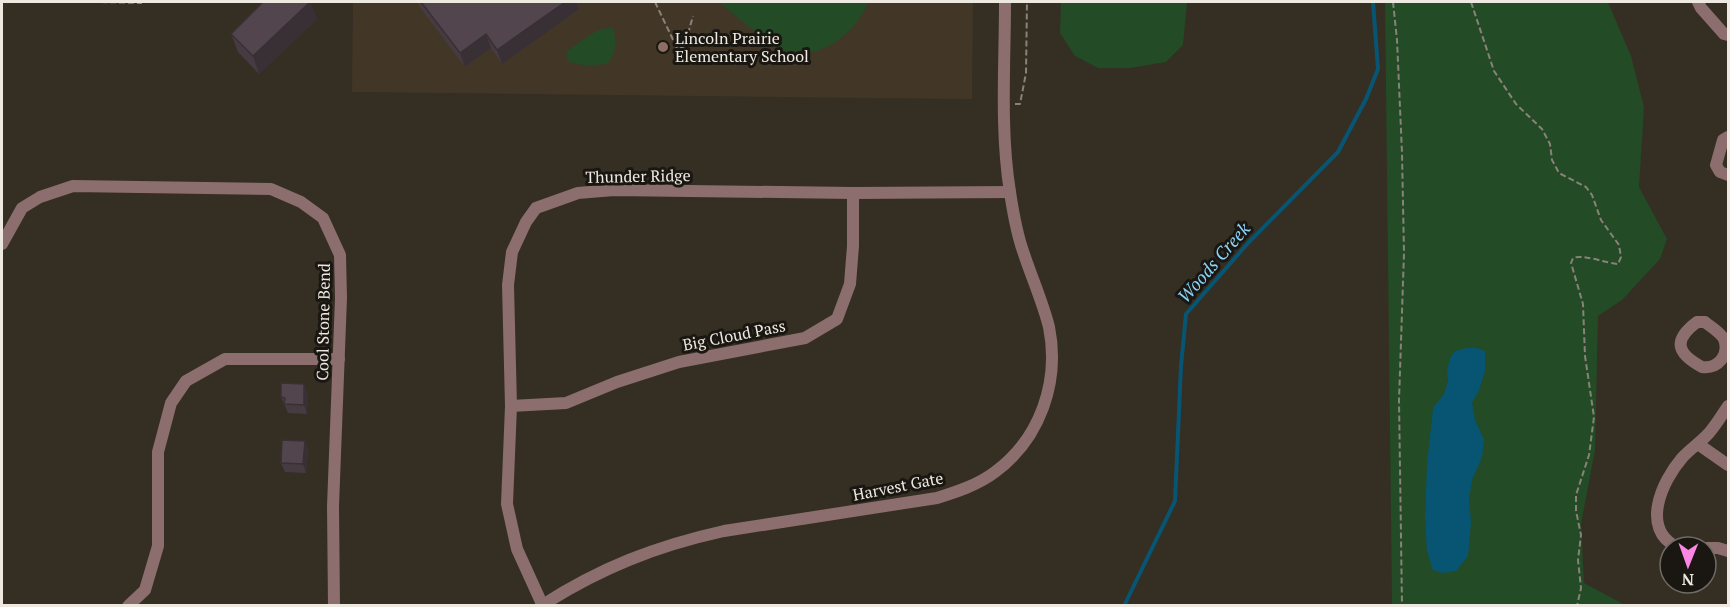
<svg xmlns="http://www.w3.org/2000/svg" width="1730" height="607" font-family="'PT Serif',serif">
	<rect width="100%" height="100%" fill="#352e23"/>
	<polygon fill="#423726" points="353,2 973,2 972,99 352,92"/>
	<g fill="#234b25">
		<path d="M719,2H868C860,24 837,46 813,52C804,54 794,56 785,57Z"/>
		<polygon points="1061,2 1187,2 1183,45 1166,62 1130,68 1098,68 1075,56 1060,33"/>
		<polygon points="1385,2 1608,2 1631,56 1644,107 1639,187 1667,239 1660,259 1622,300 1598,316 1595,450 1581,524 1584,583 1625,605 1392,605"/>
		<path d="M612,27C618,40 616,54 607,64L585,66L567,61V51L596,31Z"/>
	</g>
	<polygon fill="#075573" points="1467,348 1477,348 1485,351 1485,371 1479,390 1472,403 1475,420 1484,440 1482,457 1472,480 1469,499 1471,522 1468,556 1456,571 1442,573 1433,570 1427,551 1425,518 1427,465 1433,408 1444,394 1448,381 1447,371 1450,358 1455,351"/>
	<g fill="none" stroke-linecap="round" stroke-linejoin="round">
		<polyline stroke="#075573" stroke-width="4" points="1124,606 1175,501 1181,366 1186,314 1249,242 1338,152 1366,99 1378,69 1373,2"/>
		<g stroke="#888278" stroke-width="2" stroke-dasharray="6 3" stroke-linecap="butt">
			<polyline points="101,2 142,3"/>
			<polyline points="655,2 677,48 683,48 685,44 693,16"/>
			<polyline points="1393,2 1397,40 1402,153 1404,253 1399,400 1402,606"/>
			<path d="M1471,2L1494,71L1516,104L1542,129L1550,144L1552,160L1559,173L1586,187L1592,195L1601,220L1619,245L1621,257L1618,264C1605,263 1584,254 1573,258L1571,263L1583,304L1585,356L1594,417L1589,455L1576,495V511L1581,535L1578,560L1581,588L1577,606"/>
			<polyline points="1015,104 1020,104 1026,73 1027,2"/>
		</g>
		<g stroke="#8b6e6d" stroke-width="12">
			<polyline points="1698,2 1701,8 1724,34 1728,35"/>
			<polyline points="1728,137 1723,140 1716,165 1720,172 1728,175"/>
			<polyline points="2,244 22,208 40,197 73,186 271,189 301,202 323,218 340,255 341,298 333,506 334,606"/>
			<path d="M1697,322H1705C1711,327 1720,332 1724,339C1730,355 1718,369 1702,367C1676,353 1673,340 1697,322Z"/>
			<polyline points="511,406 566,403 617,382 679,362 805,338 837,319 850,284 853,246 853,193"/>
			<polyline points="1698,444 1728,465"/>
			<path d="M1677,547C1640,529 1662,481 1682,458C1690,449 1701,442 1709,433C1716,425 1722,415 1728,406"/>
			<polyline points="1706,548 1718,548 1728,551"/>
			<polyline points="542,604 517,549 507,504 511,406 508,285 512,252 526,222 536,208 578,193 614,190 853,193 1010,192"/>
			<polyline points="128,606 145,590 158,546 158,452 171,403 186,381 225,359 339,359"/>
			<path d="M541,606C600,568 656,546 724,531L937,498C956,492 978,485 995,472C1040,439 1060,382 1049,327C1043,303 1032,278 1024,254C1017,235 1013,212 1010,192C1000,130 1005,64 1005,2"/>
		</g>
	</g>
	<g fill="#473b42">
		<polygon points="418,2 576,2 579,9 502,64 491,48 465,67 419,6"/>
		<polygon points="317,19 259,74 238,52 231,34"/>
		<polygon points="308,393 307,414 288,413 281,397"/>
		<polygon points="305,441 308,450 306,473 285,472 281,463"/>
	</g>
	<g fill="#393036">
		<polygon points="311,2 317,19 259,74 253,56"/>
		<polygon points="565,2 576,2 579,9 502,64 497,50"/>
		<polygon points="486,34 491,48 465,67 460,53"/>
		<polygon points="304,384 308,393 307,414 304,405"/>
		<polygon points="305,441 308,450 306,473 303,464"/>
	</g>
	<g fill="#52454d" stroke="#393036" stroke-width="1.5">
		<polygon points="263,2 310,2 253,56 231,34"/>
		<polygon points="421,2 565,2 497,50 486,34 460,53"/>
		<polygon points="281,383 304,384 304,405 284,404 285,398 281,397"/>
		<polygon points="282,440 305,441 303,464 281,463"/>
	</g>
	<circle fill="#8d6e63" stroke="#1a1712" stroke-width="2" cx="663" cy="47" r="6"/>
	<g text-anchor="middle" stroke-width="6" stroke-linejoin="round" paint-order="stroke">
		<g font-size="16" fill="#ede9e1" stroke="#1a1712" text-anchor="start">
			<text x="675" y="44">Lincoln Prairie<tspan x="675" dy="18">Elementary School</tspan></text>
		</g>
		<g font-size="16" fill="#ede9e1" stroke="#1a1712">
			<text transform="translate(638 176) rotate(-1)" y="6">Thunder Ridge</text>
			<text transform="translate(323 322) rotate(-89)" y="6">Cool Stone Bend</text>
			<text transform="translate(734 335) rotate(-11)" y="6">Big Cloud Pass</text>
			<text transform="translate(898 486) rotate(-11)" y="6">Harvest Gate</text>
		</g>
		<g font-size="18" font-style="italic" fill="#89d3f9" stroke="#1a1712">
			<text transform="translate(1214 263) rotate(-49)" y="6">Woods Creek</text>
		</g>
	</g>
	<rect width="1730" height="607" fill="none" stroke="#ede9e1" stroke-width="6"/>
	<g transform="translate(1688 565) rotate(181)"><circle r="28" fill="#1a1712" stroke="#6e6b65" stroke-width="1.5"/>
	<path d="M0-4.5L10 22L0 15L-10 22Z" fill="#fc86e3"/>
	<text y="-9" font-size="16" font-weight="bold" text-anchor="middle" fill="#ede9e1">N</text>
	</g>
</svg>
